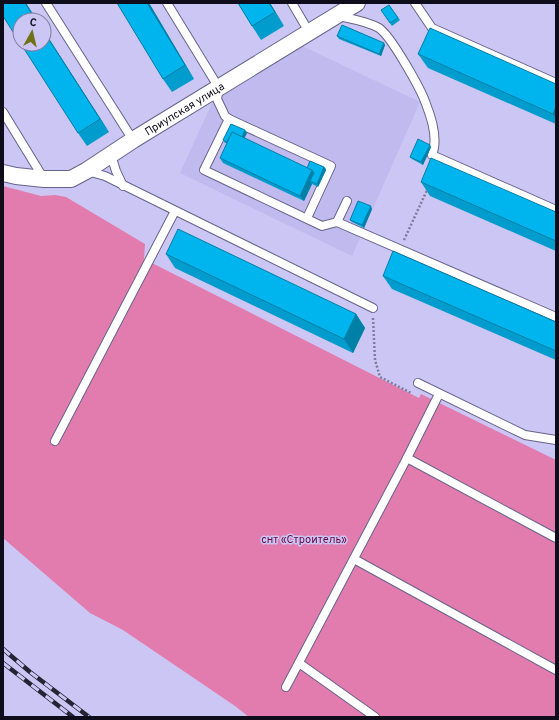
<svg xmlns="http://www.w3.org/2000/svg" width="559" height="720" font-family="Overpass,sans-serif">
	<rect width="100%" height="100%" fill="#cbc6f3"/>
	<polygon fill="#c0baee" points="302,46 420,102 352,256 180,173 213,101"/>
	<polygon fill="#e27caf" points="3,186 41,196 55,195 66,197 145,244 144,259 148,261 419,398 421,394 556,460 556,717 249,717 235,706 123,630 90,613 3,538"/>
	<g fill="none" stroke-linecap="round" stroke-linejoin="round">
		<g stroke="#68638b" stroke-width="10">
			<g id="service">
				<polyline points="46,3 133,140"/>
				<polyline points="167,3 219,88 217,99 225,116 229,119 204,170 322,226 337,222 347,201"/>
				<polyline points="292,3 309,32"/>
				<polyline points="415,3 432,28 556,83"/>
				<path d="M338,16C352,19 366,21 379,28C391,36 421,89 426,104C432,119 438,140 432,155L556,210"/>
				<polyline points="3,112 44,179"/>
				<polyline points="229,119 331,166 307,218"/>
				<polyline points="111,155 116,171 123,186"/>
				<polyline points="87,171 105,176 373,308"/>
				<polyline points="337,222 556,317"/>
				<polyline points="418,383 525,435 556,440"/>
				<polyline points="55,441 175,211"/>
				<polyline points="407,458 556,538"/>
				<polyline points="354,559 556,670"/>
				<polyline points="299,663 375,717"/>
				<polyline points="286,687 407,458 439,394"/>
			</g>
		</g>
		<g stroke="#68638b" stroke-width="18">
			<g id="minor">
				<path id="s1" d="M3,173L16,176L44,179H71L86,171L133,140L357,3"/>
			</g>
		</g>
		<g stroke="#7f7b9c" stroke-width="2.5" stroke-dasharray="2 2" stroke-linecap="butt">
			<polyline points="404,240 428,188"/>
			<polyline points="373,318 375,360 380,377 411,393"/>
		</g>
		<use href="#service" stroke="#fff" stroke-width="8"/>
		<use href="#minor" stroke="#fff" stroke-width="16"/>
		<g stroke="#262335" stroke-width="4.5">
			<g id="rail">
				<polyline points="3,649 30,672 89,717"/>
				<polyline points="3,663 73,717"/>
			</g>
		</g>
		<use href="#rail" stroke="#cbc6f3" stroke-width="3" stroke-dasharray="9" stroke-linecap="butt"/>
	</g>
	<g fill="#009ccd">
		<polygon points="149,3 194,79 172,92 163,79"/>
		<polygon points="238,3 270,3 284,26 261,40 252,26"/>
		<polygon points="389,5 400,20 392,26 381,10"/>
		<polygon points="44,31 109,132 87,146 78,133 44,44"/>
		<polygon points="337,36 385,45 381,56 339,39"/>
		<polygon points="418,54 556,84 556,124 428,68"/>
		<polygon points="247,133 244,138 307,168 324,167 326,170 318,187 312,184 304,201 223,163 220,158 227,143 225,143 223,140"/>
		<polygon points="431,147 423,165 412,159 410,157"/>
		<polygon points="421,182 556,212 556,251 430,196"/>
		<polygon points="372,209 364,228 352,222 350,220"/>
		<polygon points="166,254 356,314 365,328 353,353 175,268"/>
		<polygon points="383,276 556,322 556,360 392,289"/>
	</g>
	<g fill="#007fa7">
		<polygon points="25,3 26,3 37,20 36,20"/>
		<polygon points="147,3 149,3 194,79 185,65"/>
		<polygon points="269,3 270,3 284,26 275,12"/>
		<polygon points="44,31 109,132 100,119 44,32"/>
		<polygon points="384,43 385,45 381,56 379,54"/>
		<polygon points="556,106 556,118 553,114"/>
		<polygon points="245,130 247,133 243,141 241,139"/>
		<polygon points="430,145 431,147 423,165 421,162"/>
		<polygon points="324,167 326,170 318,187 317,184"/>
		<polygon points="312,170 316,175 310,181 312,184 304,201 300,196"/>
		<polygon points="371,206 372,209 364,228 362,225"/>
		<polygon points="356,314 365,328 353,353 344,339"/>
	</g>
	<g fill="#00b5ee" stroke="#007fa7">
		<polygon points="3,3 25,3 36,20 20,20 20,43 3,16"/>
		<polygon points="117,3 147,3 185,65 163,79"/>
		<polygon points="238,3 269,3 275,12 252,26"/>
		<polygon points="389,5 398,18 390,23 381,10"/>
		<polygon points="342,25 384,43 379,54 337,36"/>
		<polygon points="430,28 556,84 556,106 553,114 418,54"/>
		<polygon points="44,32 100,119 78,133 21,44 44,44"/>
		<polygon points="231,124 245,130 242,137 232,132 227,142 223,140"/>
		<polygon points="232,132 312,170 300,196 220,158"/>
		<polygon points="418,139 430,145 421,162 410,157"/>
		<polygon points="431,158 556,212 556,241 421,182"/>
		<polygon points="310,161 324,167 317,184 310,181 314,173 312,170 307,168"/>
		<polygon points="358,201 371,206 362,225 350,220"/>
		<polygon points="178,229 356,314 344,339 166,254"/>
		<polygon points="393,251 556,322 556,351 383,276"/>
	</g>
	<g text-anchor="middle" stroke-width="3" stroke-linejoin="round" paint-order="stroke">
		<g font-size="11" fill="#0f0c1b" stroke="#cbc6f3">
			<text dy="4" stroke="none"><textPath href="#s1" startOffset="202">Приупская улица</textPath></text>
		</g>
		<g font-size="11" fill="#690644" stroke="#cbc6f3">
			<text x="304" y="543">снт «Строитель»</text>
		</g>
	</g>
	<rect width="559" height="720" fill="none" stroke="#0f0c1b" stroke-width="8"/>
	<g transform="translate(32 32) rotate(8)"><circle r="19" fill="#cbc6f3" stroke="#807c9d"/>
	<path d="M0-3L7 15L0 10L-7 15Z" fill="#707116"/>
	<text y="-6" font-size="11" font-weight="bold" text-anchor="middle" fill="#0f0c1b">С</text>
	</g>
</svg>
